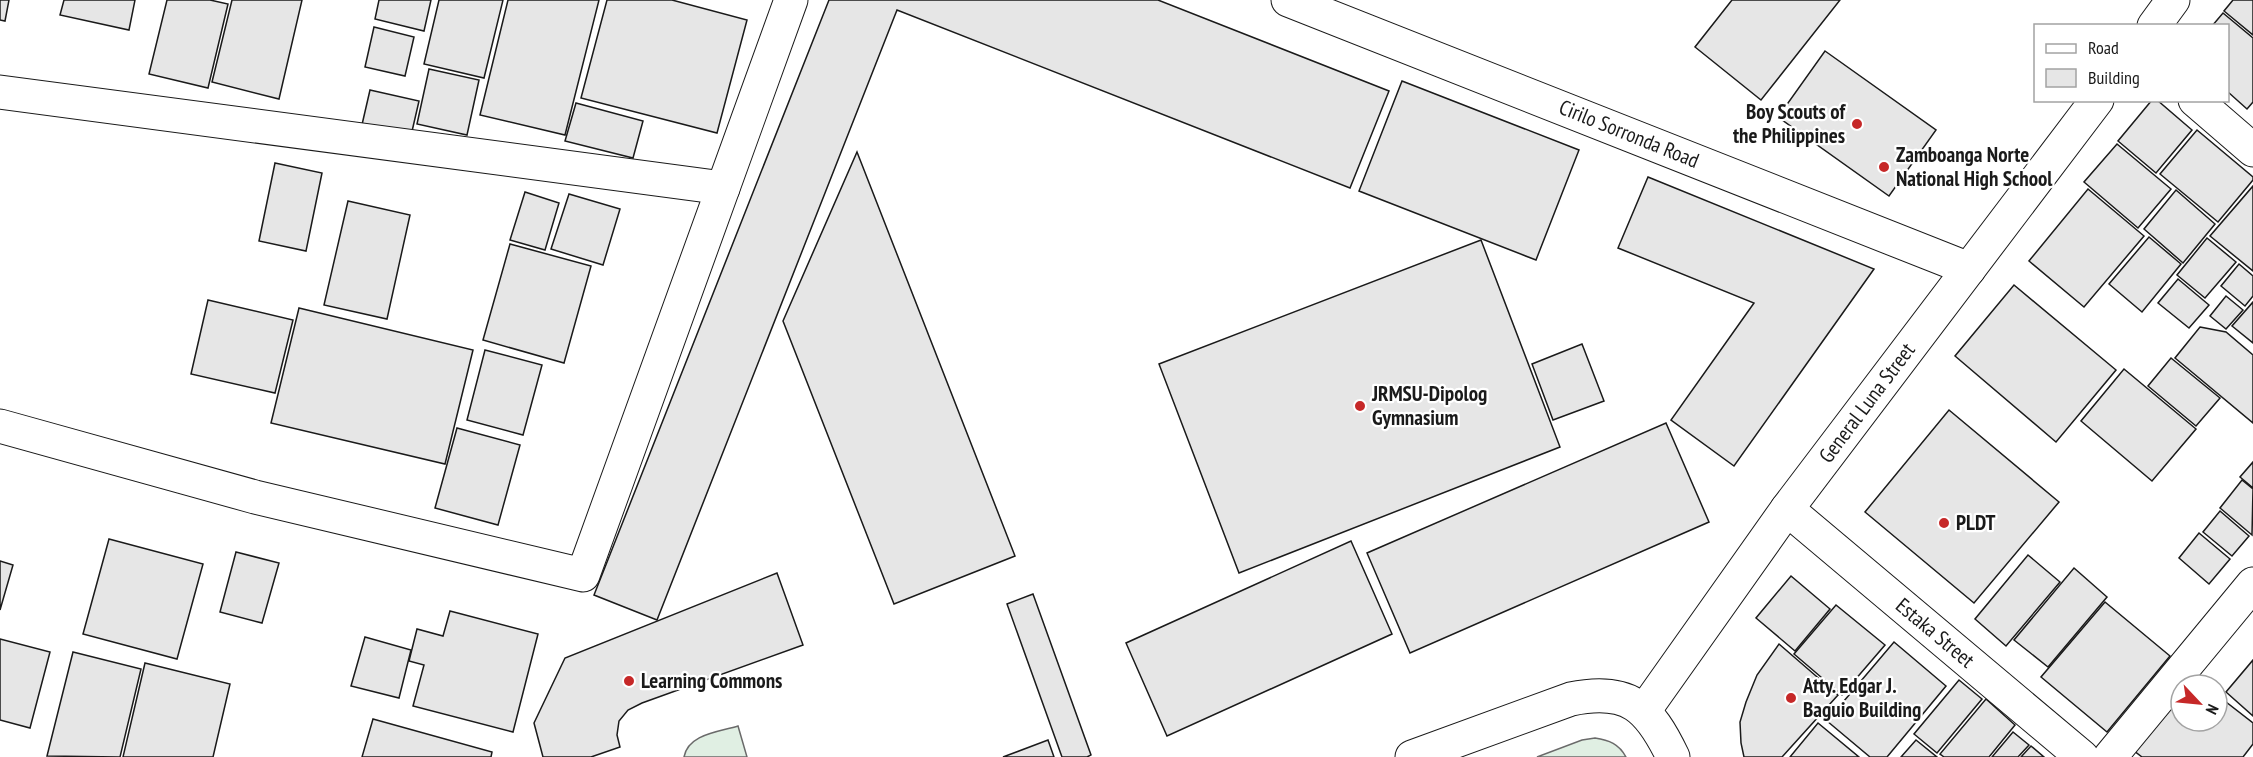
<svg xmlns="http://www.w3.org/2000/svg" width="2253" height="757" font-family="'PT Sans Narrow',sans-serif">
	<rect width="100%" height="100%" fill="#fff"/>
	<g fill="#e0efe3" stroke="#6a6a6a" stroke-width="1.5">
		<path d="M738,726L747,757H684C688,734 719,732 738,726Z"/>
		<path d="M1595,738C1609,740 1619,744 1626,757H1537L1582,740Z"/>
	</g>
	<g fill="#e6e6e6" stroke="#1a1a1a" stroke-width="1.5">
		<polygon points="0,0 9,0 5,21 0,20"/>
		<polygon points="64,0 135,0 129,30 60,15"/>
		<polygon points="167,0 210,0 228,4 208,88 149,74"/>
		<polygon points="232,0 302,0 279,99 212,82"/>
		<polygon points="379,0 431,0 424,31 375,19"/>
		<polygon points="439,0 503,0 484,78 424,64"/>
		<polygon points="508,0 599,0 565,135 480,115"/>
		<polygon points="607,0 672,0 747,20 717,133 581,98"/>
		<polygon points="829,0 1158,0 1389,91 1350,188 897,10 657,620 594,595"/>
		<polygon points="1732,0 1840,0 1761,100 1695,47"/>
		<polygon points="2233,0 2253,0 2253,35 2224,11"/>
		<polygon points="2223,13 2253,38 2253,102 2247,109 2228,92 2228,26 2212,26"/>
		<polygon points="374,27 414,37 405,76 365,67"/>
		<polygon points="1825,51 1936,130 1889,196 1778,117"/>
		<polygon points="429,69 479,80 467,135 417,124"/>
		<polygon points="1402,81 1579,150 1536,260 1359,191"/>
		<polygon points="370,90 419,101 410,140 361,129"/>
		<polygon points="2152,100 2157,100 2192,130 2156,173 2118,141"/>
		<polygon points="576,103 643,121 633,158 565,141"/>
		<polygon points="2197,130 2253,177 2253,180 2218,222 2160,174"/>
		<polygon points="2117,144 2171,189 2138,228 2084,182"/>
		<polygon points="857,152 1015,556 894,604 783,321"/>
		<polygon points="275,163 322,173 306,251 259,241"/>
		<polygon points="1648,177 1874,269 1734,466 1671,420 1754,303 1618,248"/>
		<polygon points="2253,186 2253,271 2210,236"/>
		<polygon points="2088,189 2144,236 2084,307 2029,261"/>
		<polygon points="2176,190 2215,224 2183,263 2144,229"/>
		<polygon points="525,192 559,203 545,250 510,240"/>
		<polygon points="569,194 620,209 603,265 551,249"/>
		<polygon points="348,201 410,215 387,319 324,305"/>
		<polygon points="2149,237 2181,264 2142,312 2109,284"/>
		<polygon points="2207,238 2236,262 2205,298 2177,275"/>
		<polygon points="1481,240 1560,447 1239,573 1159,364"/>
		<polygon points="510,244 591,266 564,363 483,340"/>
		<polygon points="2239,264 2253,276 2253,296 2245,306 2221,286"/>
		<polygon points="2178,279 2209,305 2189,328 2158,303"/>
		<polygon points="2014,285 2116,370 2056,442 1955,356"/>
		<polygon points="2226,296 2243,310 2226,329 2210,316"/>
		<polygon points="208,300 293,320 275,393 191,374"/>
		<polygon points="2253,302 2253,343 2232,326"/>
		<polygon points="299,308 473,350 445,464 271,423"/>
		<polygon points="2200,327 2226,332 2253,355 2253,423 2175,358"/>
		<polygon points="1582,344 1604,401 1553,420 1532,364"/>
		<polygon points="485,350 542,365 523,435 467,420"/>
		<polygon points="2171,358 2220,398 2196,426 2148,386"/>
		<polygon points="2124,369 2196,429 2152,481 2081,421"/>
		<polygon points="1949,410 2059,502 1974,603 1865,512"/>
		<polygon points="1666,423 1709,522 1410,653 1367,553"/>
		<polygon points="457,428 520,445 498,525 435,508"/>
		<polygon points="2253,462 2253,488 2240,477"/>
		<polygon points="2242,480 2253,489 2252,535 2220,508"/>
		<polygon points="2220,511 2249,536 2232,556 2203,532"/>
		<polygon points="2199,533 2230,559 2209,584 2179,558"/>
		<polygon points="109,539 203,564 177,659 83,634"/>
		<polygon points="1351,541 1392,634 1167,736 1126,643"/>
		<polygon points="236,552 279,563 262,623 220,612"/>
		<polygon points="2028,555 2060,582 2006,646 1975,619"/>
		<polygon points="0,561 13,565 0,610"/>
		<polygon points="2074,568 2107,597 2048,667 2014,640"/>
		<polygon points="777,573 803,645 642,703 628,710 619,721 617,735 620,747 591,757 543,757 534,723 565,658"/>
		<polygon points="1791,576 1830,609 1795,651 1756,618"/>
		<polygon points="1033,594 1091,755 1087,757 1062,757 1007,604"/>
		<polygon points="2105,602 2170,656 2107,732 2041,677"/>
		<polygon points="1836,605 1885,645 1842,695 1794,654"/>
		<polygon points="450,611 538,634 513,732 413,706 424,665 409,661 417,629 443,636"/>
		<polygon points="365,637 411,650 399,698 351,686"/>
		<polygon points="0,639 50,652 30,728 0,720"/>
		<polygon points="1894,642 1946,686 1887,757 1870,757 1827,721"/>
		<polygon points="1779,644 1838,695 1782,757 1744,757 1741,743 1740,722 1746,702 1757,675"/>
		<polygon points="73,652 141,669 120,757 47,756"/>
		<polygon points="2253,660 2253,716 2226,692"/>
		<polygon points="145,663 230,684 213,757 123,757"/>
		<polygon points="1959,680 1982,699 1937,753 1914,734"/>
		<polygon points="2181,690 2181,721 2217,721 2217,695 2253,723 2253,744 2243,757 2142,757 2133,750"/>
		<polygon points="1986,699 2015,725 1989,757 1944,757 1940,754"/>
		<polygon points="373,719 492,752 491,757 362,757"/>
		<polygon points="1818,723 1859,757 1790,757"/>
		<polygon points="2013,732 2029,745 2018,757 1992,757"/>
		<polygon points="1048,740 1054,757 1003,757"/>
		<polygon points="1916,740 1937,757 1901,757"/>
		<polygon points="2031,746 2044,757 2021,757"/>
	</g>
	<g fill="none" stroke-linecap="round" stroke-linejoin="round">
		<g stroke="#1a1a1a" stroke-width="35">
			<g id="street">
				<polyline points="1288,0 1969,269"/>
				<polyline points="0,92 723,188"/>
				<polyline points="2195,100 2253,150"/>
				<polyline points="0,426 255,497 583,575 791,0"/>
				<polyline points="1787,509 2082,757"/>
				<polyline points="2110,757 2253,584"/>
			</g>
		</g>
		<g stroke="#1a1a1a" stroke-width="35">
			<g id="primary">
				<polyline points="2154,26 2173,0"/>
				<polyline points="1644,711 1787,509 2097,100"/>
			</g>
		</g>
		<g stroke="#1a1a1a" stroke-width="35">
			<path id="highway" d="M1412,757L1571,699C1629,687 1649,707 1673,757"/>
		</g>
		<use href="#street" stroke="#fff" stroke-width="33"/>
		<use href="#primary" stroke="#fff" stroke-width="33"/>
		<use href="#highway" stroke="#fff" stroke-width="33"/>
	</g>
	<g fill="#c62828" stroke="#fff" stroke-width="2">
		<circle cx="1857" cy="124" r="6"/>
		<circle cx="1884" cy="167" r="6"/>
		<circle cx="1360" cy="406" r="6"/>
		<circle cx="1944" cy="523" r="6"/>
		<circle cx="629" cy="681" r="6"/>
		<circle cx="1791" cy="698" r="6"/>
	</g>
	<g text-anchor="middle" stroke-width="4.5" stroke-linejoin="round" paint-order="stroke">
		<g font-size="21" font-weight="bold" fill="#1a1a1a" stroke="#fff" text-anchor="start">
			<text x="1845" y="119" text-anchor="end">Boy Scouts of<tspan x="1845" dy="24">the Philippines</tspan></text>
			<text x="1896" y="162">Zamboanga Norte<tspan x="1896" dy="24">National High School</tspan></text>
			<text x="1372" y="401">JRMSU-Dipolog<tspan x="1372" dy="24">Gymnasium</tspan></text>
			<text x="1956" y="530">PLDT</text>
			<text x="641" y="688">Learning Commons</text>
			<text x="1803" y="693">Atty. Edgar J.<tspan x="1803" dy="24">Baguio Building</tspan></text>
		</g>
		<g font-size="21" fill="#1a1a1a" stroke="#fff">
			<text transform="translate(1629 134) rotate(22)" y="7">Cirilo Sorronda Road</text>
			<text transform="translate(1867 403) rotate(-53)" y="7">General Luna Street</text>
			<text transform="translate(1935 633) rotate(40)" y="7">Estaka Street</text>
		</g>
	</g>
	<rect x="2034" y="24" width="195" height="78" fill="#ffffff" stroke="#a3a3a3" stroke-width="1.5"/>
	<rect x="2046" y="44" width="30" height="9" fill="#ffffff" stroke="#a3a3a3" stroke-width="1.5"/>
	<text x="2088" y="54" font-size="18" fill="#1a1a1a">Road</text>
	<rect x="2046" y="69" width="30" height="18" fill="#e6e6e6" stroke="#a3a3a3" stroke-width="1.5"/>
	<text x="2088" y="84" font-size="18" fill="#1a1a1a">Building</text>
	<g transform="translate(2199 703) rotate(116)"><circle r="28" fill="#ffffff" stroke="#a3a3a3" stroke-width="1.5"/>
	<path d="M0-4.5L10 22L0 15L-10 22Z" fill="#c62828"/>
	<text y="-9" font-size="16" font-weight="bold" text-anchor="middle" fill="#1a1a1a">N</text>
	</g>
</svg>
